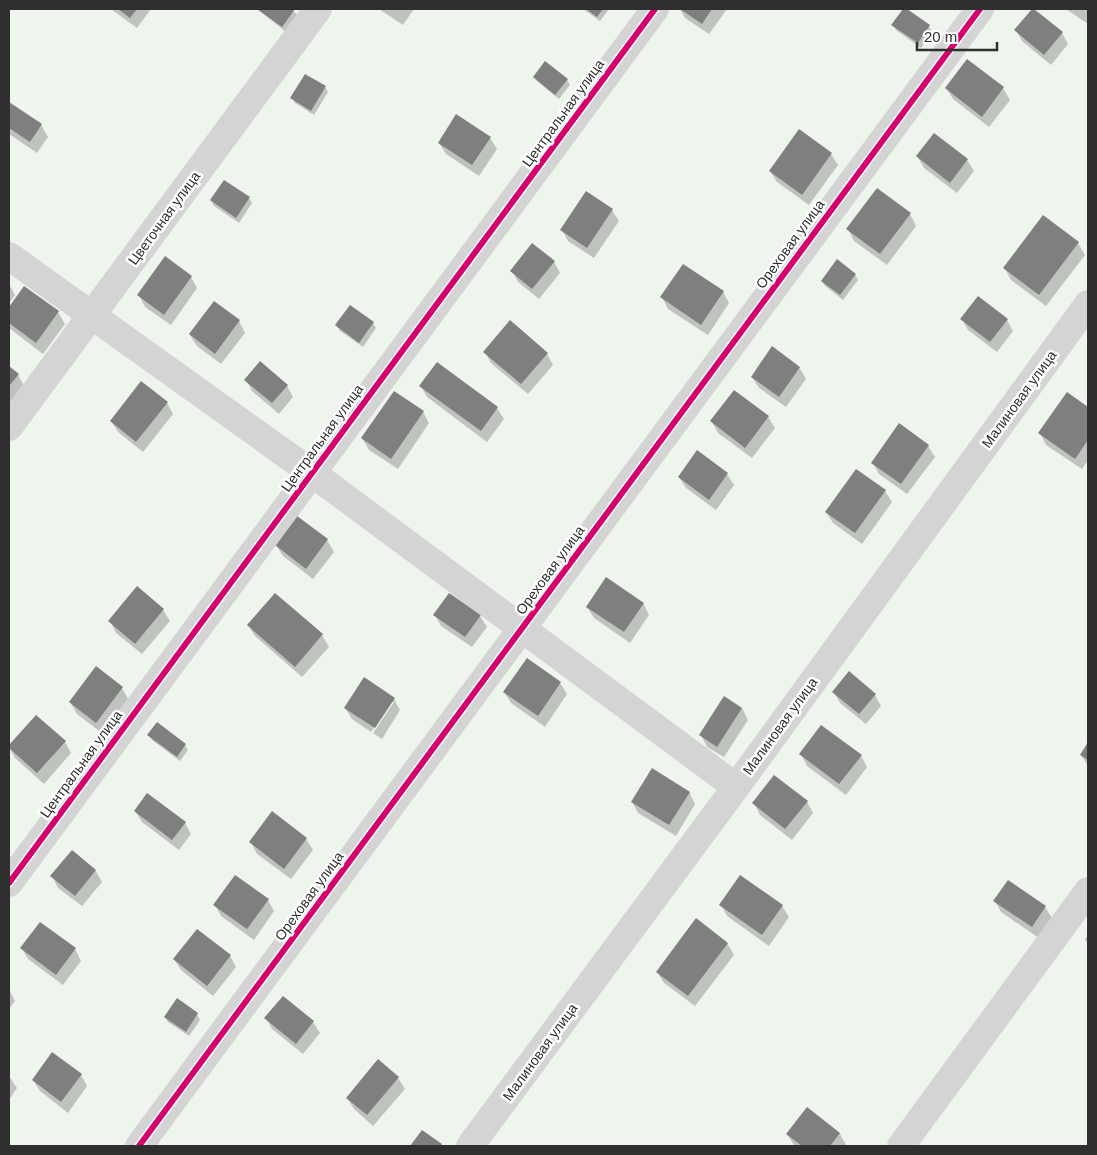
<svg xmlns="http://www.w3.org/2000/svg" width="1097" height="1155" font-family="Helvetica,sans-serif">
	<rect width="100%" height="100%" fill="#fff"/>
	<rect fill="#eef5ed" x="9" y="9" width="1079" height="1137"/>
	<g fill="#0003">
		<polygon points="111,9 151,9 137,28"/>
		<polygon points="257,9 292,9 297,15 286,32"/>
		<polygon points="379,9 414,9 403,25"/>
		<polygon points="583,9 609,9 600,21"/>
		<polygon points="680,9 727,9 709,34 685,18"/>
		<polygon points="904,9 929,26 932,32 921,48 896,30 893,25"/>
		<polygon points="1066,9 1088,9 1088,24"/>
		<polygon points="1016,30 1062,33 1068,44 1051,65 1022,41"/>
		<polygon points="967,61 1003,88 1010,100 989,127 953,99 946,88"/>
		<polygon points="305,75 325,87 328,92 314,115 295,103 292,98"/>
		<polygon points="534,77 567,80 570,85 559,99 538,82"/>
		<polygon points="9,104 41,125 48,137 37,153 9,134"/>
		<polygon points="490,138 497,149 479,176 446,154 439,143"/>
		<polygon points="831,154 838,165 809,205 777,182 770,171"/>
		<polygon points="917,156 967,160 974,171 957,193 924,168"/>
		<polygon points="249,198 252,203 239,223 214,206 211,200"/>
		<polygon points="612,210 619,221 594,258 568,241 562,230"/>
		<polygon points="910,214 916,226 887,265 854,241 848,229"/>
		<polygon points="1044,217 1078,243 1085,255 1046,306 1011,280 1005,269"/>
		<polygon points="554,262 560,273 539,299 518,282 512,271"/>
		<polygon points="855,275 858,280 843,300 825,286 822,281"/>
		<polygon points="191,277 197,288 171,325 145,307 139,295"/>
		<polygon points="9,284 15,295 9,303"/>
		<polygon points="24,288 58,312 65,324 43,354 9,328 9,309"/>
		<polygon points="723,292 729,303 708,335 668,309 662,297"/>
		<polygon points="962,319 1007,320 1013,331 997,352 968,330"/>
		<polygon points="239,321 245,333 221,364 197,346 190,335"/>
		<polygon points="373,323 376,328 363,347 340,331 337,326"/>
		<polygon points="485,352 547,354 553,365 528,394 491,363"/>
		<polygon points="437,364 497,408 504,419 487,442 427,397 421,386"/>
		<polygon points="799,367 806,379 786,407 759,388 752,377"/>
		<polygon points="9,368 18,375 24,386 9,406"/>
		<polygon points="246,380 287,386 293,397 279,414 252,391"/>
		<polygon points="734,392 768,417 775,428 752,458 718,433 712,422"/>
		<polygon points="1067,394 1088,409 1088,460 1082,469 1046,445 1040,433"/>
		<polygon points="167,403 173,414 143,452 118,432 111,421"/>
		<polygon points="423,412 429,423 398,469 369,450 362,438"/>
		<polygon points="928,446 935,457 907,494 879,474 873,463"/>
		<polygon points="697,452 727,474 734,485 716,510 686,488 679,477"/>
		<polygon points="885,491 892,502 862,544 833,523 826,512"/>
		<polygon points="297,518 327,540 334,552 313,579 283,556 276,545"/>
		<polygon points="275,594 322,635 329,647 302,677 255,636 248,625"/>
		<polygon points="643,603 649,615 630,643 594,618 587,607"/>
		<polygon points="163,610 170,621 142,654 116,633 110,621"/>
		<polygon points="435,615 480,616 487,627 472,647 441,626"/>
		<polygon points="527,660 560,683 567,694 545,727 511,703 504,692"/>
		<polygon points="122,688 128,699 102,733 77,714 70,702"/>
		<polygon points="834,692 875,695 881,706 866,724 840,703"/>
		<polygon points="394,699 400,710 382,739 373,733 394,702 391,702 371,732 352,719 345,708"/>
		<polygon points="742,708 748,720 724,757 707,747 701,735"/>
		<polygon points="36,716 65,742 71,753 44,784 15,758 9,747"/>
		<polygon points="157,724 185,745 188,750 180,761 152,740 149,735"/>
		<polygon points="1088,745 1088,766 1081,755"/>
		<polygon points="801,754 861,756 867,767 846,795 807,766"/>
		<polygon points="689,792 695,804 676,836 638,813 632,802"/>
		<polygon points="807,802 813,813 792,840 760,815 754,803"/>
		<polygon points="135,811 185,823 191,834 179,850 142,822"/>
		<polygon points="306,839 313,850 291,879 257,854 251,842"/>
		<polygon points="95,870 102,882 82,906 58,888 52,876"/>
		<polygon points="268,900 274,911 254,940 221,916 215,905"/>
		<polygon points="995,901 1045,907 1052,918 1039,938 1001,912"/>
		<polygon points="721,905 782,906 789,917 769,946 727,916"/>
		<polygon points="1088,935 1088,944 1085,939"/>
		<polygon points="727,943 734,955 695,1006 664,983 657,972"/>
		<polygon points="22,948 75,949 81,961 63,985 28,959"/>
		<polygon points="230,956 236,967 213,996 181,970 174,959"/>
		<polygon points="9,989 15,1001 9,1009"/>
		<polygon points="283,997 313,1022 320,1033 303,1054 272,1029 266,1018"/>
		<polygon points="177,1000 197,1014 200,1020 189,1036 168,1022 165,1017"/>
		<polygon points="81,1075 87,1086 68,1113 40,1091 33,1080"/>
		<polygon points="9,1076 17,1088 9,1100"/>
		<polygon points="398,1078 405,1089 373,1126 354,1109 347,1098"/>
		<polygon points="807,1108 840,1134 846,1145 845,1146 794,1145 787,1134"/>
	</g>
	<g fill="#7f7f7f">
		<polygon points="118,9 137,9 130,18"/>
		<polygon points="257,9 295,9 282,27"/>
		<polygon points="586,9 603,9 597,17"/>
		<polygon points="680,9 712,9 702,24"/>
		<polygon points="903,9 907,9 930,25 918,43 891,25"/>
		<polygon points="1032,9 1034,9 1063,32 1044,55 1014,30"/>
		<polygon points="967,59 1004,87 982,117 945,88"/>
		<polygon points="545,61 568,79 555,95 533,77"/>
		<polygon points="305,74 326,86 311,111 290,98"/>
		<polygon points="9,102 42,124 30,142 9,128"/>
		<polygon points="456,114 491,137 472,165 438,143"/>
		<polygon points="799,129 832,153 802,195 769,171"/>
		<polygon points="934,133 968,159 950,183 916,156"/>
		<polygon points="224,180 250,197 236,218 210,200"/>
		<polygon points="877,188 911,213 880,254 846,229"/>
		<polygon points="586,191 613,209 587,248 560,230"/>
		<polygon points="1043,215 1079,242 1039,295 1003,268"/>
		<polygon points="532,243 555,261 532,289 510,271"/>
		<polygon points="165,256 192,276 164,315 137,295"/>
		<polygon points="837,259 856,274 840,295 821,281"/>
		<polygon points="683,264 724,291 701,325 660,297"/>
		<polygon points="24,286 59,311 36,343 9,323 9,307"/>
		<polygon points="978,296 1008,319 990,342 960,319"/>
		<polygon points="214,301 240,320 215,354 189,334"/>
		<polygon points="350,305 374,322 359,343 335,325"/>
		<polygon points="510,320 548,353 521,384 483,352"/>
		<polygon points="772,346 800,367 779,397 751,377"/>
		<polygon points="260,361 288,385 272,403 244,380"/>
		<polygon points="437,362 498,407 481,431 419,386"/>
		<polygon points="9,366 19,374 9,386"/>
		<polygon points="141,381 168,402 136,442 110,421"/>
		<polygon points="734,390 769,416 745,448 710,421"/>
		<polygon points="394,391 424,411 391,459 361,438"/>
		<polygon points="1067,392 1088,407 1088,440 1075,459 1038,433"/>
		<polygon points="899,423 929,445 901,484 871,463"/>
		<polygon points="697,450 728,473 709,500 678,477"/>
		<polygon points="856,469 886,490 855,533 825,512"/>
		<polygon points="297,516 328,539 306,569 275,545"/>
		<polygon points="606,577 644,603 624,632 586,607"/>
		<polygon points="137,586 164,609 135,644 108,621"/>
		<polygon points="275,593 323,634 295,667 247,625"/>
		<polygon points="449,593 481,615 465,637 433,615"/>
		<polygon points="527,658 561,682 538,716 503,692"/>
		<polygon points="96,666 123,687 96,723 69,702"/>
		<polygon points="849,671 876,694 859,714 832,692"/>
		<polygon points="364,677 395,698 375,728 344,708"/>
		<polygon points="724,696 742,708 717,747 699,735"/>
		<polygon points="36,715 66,741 37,773 9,748 9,745"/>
		<polygon points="157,722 186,744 177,757 147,735"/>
		<polygon points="821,725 862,755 839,784 799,754"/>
		<polygon points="1088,742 1088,760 1080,755"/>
		<polygon points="652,768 690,792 669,825 631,802"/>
		<polygon points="774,775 808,801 785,829 752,803"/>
		<polygon points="147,793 186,822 172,840 134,811"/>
		<polygon points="272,811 307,838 284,869 249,842"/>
		<polygon points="72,850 96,870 75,896 50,876"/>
		<polygon points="235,875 269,899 247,929 213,905"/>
		<polygon points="740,875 783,905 762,935 719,905"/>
		<polygon points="1008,880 1046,906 1032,927 993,901"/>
		<polygon points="696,918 728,943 688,996 656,972"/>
		<polygon points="40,922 76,948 56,975 20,948"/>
		<polygon points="197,929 231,955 207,986 173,959"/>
		<polygon points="283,996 314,1021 296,1044 264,1018"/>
		<polygon points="177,998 198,1013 186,1032 164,1017"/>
		<polygon points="52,1052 82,1074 61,1102 32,1080"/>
		<polygon points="378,1059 399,1077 367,1115 346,1098"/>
		<polygon points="807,1107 840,1133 830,1146 802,1146 786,1134"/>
		<polygon points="422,1130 442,1144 441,1146 410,1146"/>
	</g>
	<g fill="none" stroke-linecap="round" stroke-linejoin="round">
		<g stroke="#d4d4d4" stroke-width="28">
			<polyline points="9,256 312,473 736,787"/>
			<polyline points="9,427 318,9"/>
			<polyline points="9,883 655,9"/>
			<polyline points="139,1146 980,9"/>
			<polyline points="470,1146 736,787 1088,304"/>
			<polyline points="901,1146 1088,891"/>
		</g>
		<g stroke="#fff" stroke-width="9">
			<g id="cycleway">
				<polyline points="9,883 655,9"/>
				<polyline points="139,1146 980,9"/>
			</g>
		</g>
		<use href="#cycleway" stroke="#d6006c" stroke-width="6"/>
	</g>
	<g text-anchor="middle" stroke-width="5" stroke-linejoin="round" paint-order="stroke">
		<g font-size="14" fill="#2f2f2f" stroke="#fff">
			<text transform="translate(563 113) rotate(-54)" y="5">Центральная улица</text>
			<text transform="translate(164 218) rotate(-54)" y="5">Цветочная улица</text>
			<text transform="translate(790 244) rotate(-54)" y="5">Ореховая улица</text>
			<text transform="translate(1019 399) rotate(-54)" y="5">Малиновая улица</text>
			<text transform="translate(322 438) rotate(-54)" y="5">Центральная улица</text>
			<text transform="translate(550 570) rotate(-54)" y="5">Ореховая улица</text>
			<text transform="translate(780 726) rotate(-54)" y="5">Малиновая улица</text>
			<text transform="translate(81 764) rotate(-54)" y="5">Центральная улица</text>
			<text transform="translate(309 896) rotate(-54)" y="5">Ореховая улица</text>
			<text transform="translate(540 1052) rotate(-54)" y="5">Малиновая улица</text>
		</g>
	</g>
	<rect width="1097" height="1155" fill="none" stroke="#2f2f2f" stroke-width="20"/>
	<path d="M917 42v8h80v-8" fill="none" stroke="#2f2f2f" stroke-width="2.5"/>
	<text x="924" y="42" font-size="15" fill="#2f2f2f" stroke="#ffffff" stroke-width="4" paint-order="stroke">20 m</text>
</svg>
